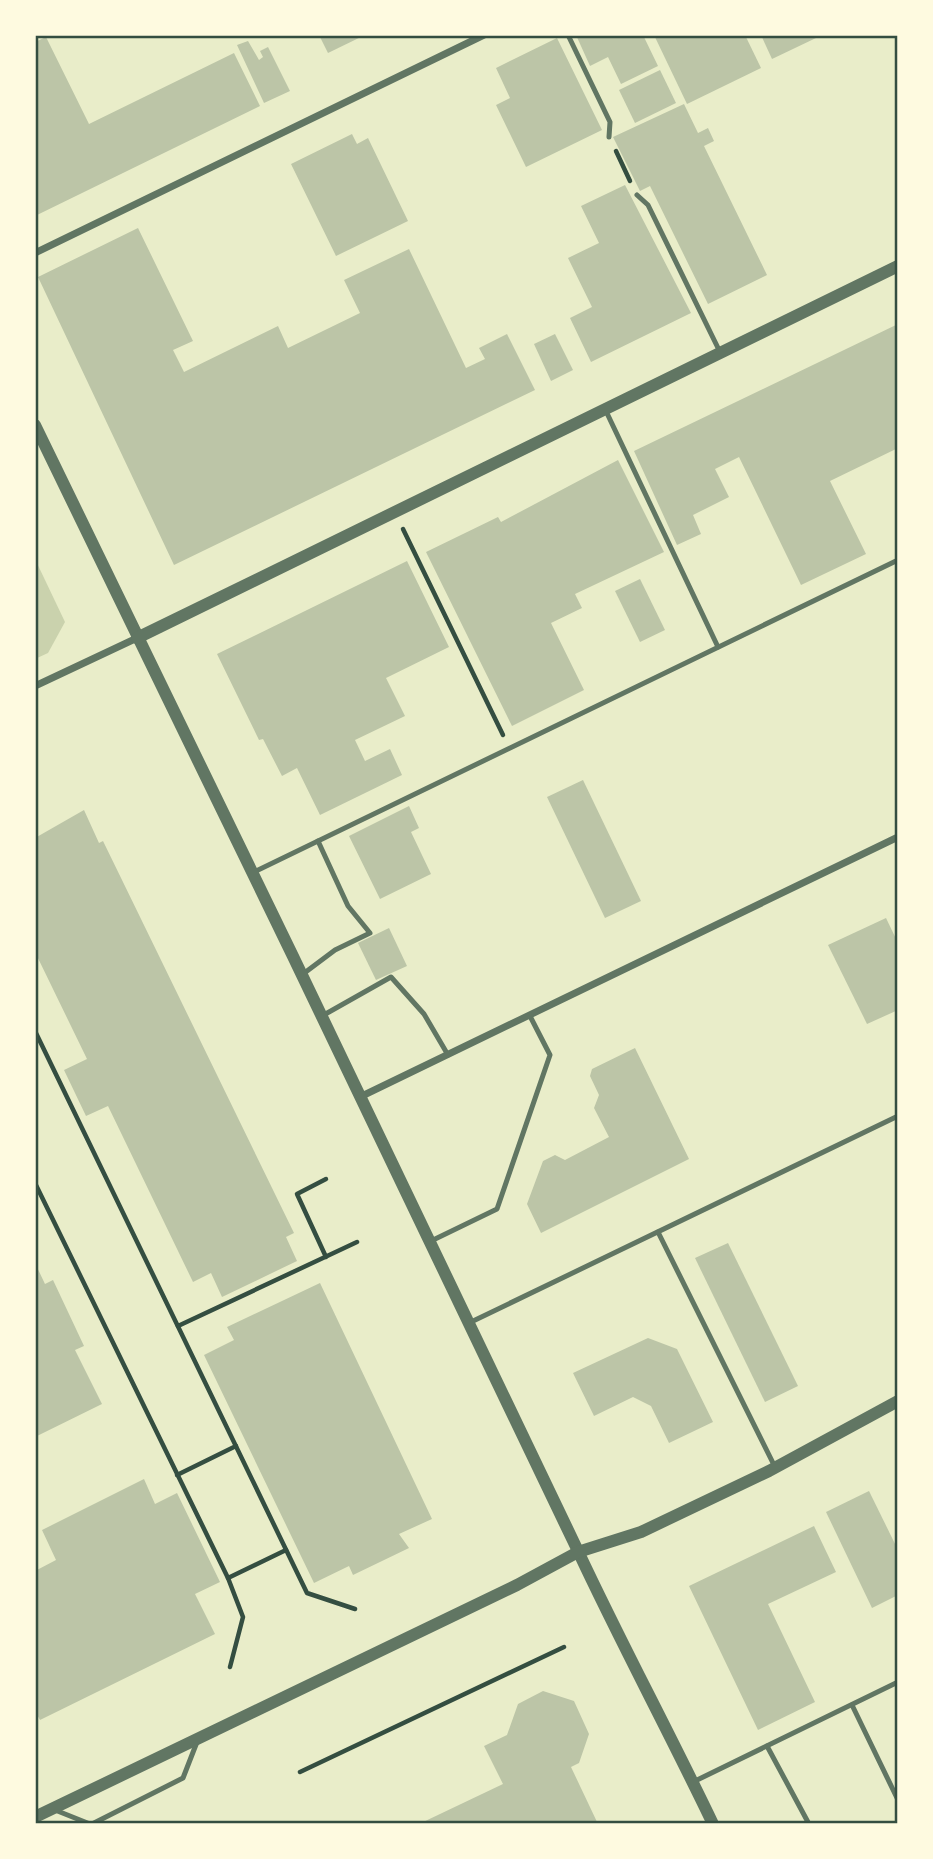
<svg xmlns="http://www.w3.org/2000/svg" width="933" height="1859" font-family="'Source Sans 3',sans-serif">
	<rect width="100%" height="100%" fill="#e9edc9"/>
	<polygon fill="#cad2ad" points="35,559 65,622 48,653 35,659"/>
	<g fill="#bcc5a7">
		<polygon points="319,35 365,35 328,53"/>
		<polygon points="576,35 643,35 658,66 621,84 608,57 590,66"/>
		<polygon points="654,35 745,35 761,68 687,104"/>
		<polygon points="761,35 815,35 816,38 772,59"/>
		<polygon points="46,37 89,124 234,53 260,106 35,216 35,42"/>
		<polygon points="557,38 602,130 526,167 496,105 510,98 496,68"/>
		<polygon points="248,41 259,60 263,57 260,51 268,47 290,91 264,103 237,45"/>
		<polygon points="660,70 676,103 635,123 619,90"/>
		<polygon points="684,104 698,133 708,128 714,141 704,146 767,275 708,304 650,186 640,191 613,137"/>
		<polygon points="352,134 357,144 368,138 408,221 336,256 291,164"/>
		<polygon points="625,185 691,313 591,362 570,318 592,307 568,258 599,243 581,206"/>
		<polygon points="138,228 193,341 173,350 184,372 278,326 288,348 360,313 344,280 409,249 466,368 485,359 479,348 507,334 535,390 174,565 38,277"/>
		<polygon points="898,324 898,448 830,481 866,554 801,585 739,457 715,469 729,497 693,515 701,534 677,545 634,451"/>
		<polygon points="555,334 573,370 551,381 534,344"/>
		<polygon points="618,460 664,552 575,594 582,608 551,623 584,690 512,726 426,552 498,517 501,522"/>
		<polygon points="407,561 449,647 386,678 405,716 355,740 365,761 390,749 402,775 320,815 297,768 282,776 263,739 259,740 217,654"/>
		<polygon points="640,579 665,630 640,642 615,591"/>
		<polygon points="583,780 641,901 605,918 547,797"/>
		<polygon points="409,806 419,828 411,832 431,874 380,899 349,836"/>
		<polygon points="84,810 99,843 103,841 294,1233 286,1237 297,1261 222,1297 211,1273 193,1282 108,1106 86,1116 64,1070 87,1059 35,952 35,838"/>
		<polygon points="886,918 898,943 898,1010 867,1024 828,945"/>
		<polygon points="389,928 407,966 376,980 358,943"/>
		<polygon points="635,1048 689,1159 541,1233 527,1204 543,1161 555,1155 565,1160 609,1137 594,1108 599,1095 590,1076 592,1069"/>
		<polygon points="728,1243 798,1386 765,1402 695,1258"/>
		<polygon points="35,1263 45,1284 53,1280 84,1346 75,1350 102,1404 35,1437"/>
		<polygon points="320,1283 432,1519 399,1534 409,1548 353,1575 349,1566 314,1583 204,1355 234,1340 227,1327"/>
		<polygon points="648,1338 677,1349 713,1422 669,1443 651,1406 633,1397 594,1416 573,1373"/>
		<polygon points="144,1479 155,1504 177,1493 220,1582 195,1594 215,1634 40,1720 35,1711 35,1571 56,1560 42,1530"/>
		<polygon points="869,1491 898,1550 898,1595 872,1608 826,1512"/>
		<polygon points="814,1526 836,1572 768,1604 815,1702 758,1730 689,1586"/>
		<polygon points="543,1691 574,1701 589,1734 579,1763 571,1767 598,1824 419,1824 503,1784 484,1746 507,1735 518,1704"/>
	</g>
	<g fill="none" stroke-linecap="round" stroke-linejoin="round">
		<g stroke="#344e41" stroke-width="4.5">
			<polyline points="616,151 630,181"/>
			<polyline points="403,529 503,735"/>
			<polyline points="35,1031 307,1593 355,1609"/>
			<polyline points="326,1179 297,1194 326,1257"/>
			<polyline points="35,1183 228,1578 243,1617 230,1667"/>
			<polyline points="178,1326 357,1242"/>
			<polyline points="177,1475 236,1446"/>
			<polyline points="228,1578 286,1550"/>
			<polyline points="300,1772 564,1647"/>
		</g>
		<g stroke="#617663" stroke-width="5">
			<polyline points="568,35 610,122 609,137"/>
			<polyline points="637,195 648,205 720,352"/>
			<polyline points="605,409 718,647"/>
			<polyline points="252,873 898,560"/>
			<polyline points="303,974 335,950 370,933 348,906 318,841"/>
			<polyline points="322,1016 391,977 424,1014 448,1055"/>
			<polyline points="658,1232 775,1467"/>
			<polyline points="431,1241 497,1209 550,1055 530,1016"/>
			<polyline points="471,1322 898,1116"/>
			<polyline points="852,1705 898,1800"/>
			<polyline points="767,1746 809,1824"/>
			<polyline points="693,1782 898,1682"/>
			<polyline points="55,1810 90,1824"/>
			<polyline points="92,1824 183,1778 197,1742"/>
		</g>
		<g stroke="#617663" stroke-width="7">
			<polyline points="35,253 484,35"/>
			<polyline points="35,686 137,638"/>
			<polyline points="362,1096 898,837"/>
		</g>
		<g stroke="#617663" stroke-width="12">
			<path d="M35,425C217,800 400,1174 578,1551C621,1643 669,1732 713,1824"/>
			<polyline points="137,638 898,266"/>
			<polyline points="35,1817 517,1585 578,1552 641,1532 769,1471 898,1401"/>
		</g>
	</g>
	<rect width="933" height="1859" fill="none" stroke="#fefae0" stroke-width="74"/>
	<rect x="37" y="37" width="859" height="1785" fill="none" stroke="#344e41" stroke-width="2.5"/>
</svg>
